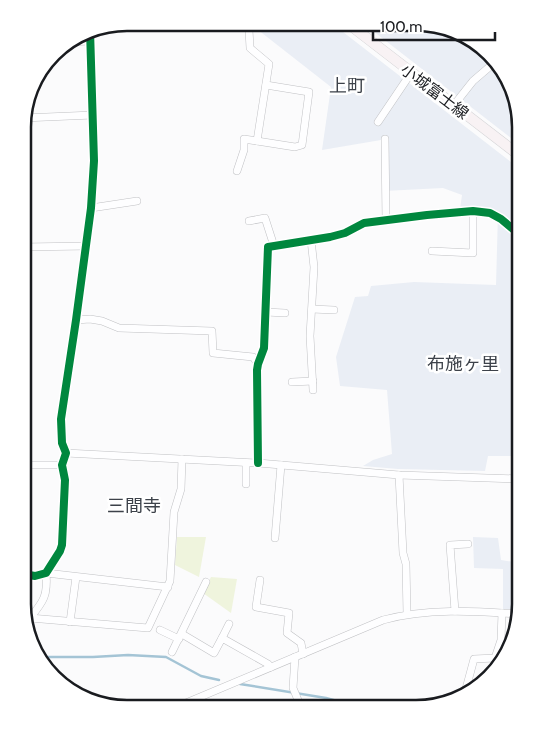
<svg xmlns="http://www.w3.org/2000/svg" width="543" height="731" font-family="Cabin,'Noto Sans JP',sans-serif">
	<rect width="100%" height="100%" fill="#fbfbfc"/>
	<g fill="#eaeef5">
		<polygon points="430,23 460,35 490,59 510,81 520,127 520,145 364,24"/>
		<polygon points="334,25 520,169 519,456 488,456 485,471 398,469 363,466 373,460 392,454 387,390 340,386 336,357 355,297 368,296 371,286 414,282 496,285 498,213 483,207 460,209 462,195 443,188 384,191 381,140 322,150 331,87 253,26"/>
		<polygon points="473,537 498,538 501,560 520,563 520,609 503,609 503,569 474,568"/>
	</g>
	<g fill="#eff4dd">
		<polygon points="177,537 206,537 199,577 175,565"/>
		<polygon points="211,577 237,579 231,613 203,593"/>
	</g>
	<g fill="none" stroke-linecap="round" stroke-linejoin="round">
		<g stroke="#a4c4d5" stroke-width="2.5">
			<polyline points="39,657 93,657 128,655 166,657 201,676 219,680"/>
			<polyline points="240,684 326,698 363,708"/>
		</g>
		<g stroke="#c0c1c4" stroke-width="8">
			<g id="minor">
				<polyline points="69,42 90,41"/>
				<polyline points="454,105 473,81 494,63"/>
				<polyline points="23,118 93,115"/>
				<polyline points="378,122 411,73"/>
				<polyline points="385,139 386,221"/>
				<polyline points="257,141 295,147 302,145 309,92 266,85"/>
				<polyline points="237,171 244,150 244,139 257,141 269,64 250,48 249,30 251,26"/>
				<polyline points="91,208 137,201"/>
				<polyline points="249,221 265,218 274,246"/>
				<polyline points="311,240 314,267 310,336 313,390"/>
				<polyline points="23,247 87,246"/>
				<polyline points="432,251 473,253 473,211"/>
				<polyline points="312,309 334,310"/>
				<polyline points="266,312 285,313"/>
				<polyline points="76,320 90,319 102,321 119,328 212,331 213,353 253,357 258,364"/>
				<polyline points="292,382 313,381"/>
				<polyline points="66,453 258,463 399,475 520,479"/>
				<polyline points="246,463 246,484"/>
				<polyline points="258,463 257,370 258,364 264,348 268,247 330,237 345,233 364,223 427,215 473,211 490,213 501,219 520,235"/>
				<polyline points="23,465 62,465"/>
				<polyline points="399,475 403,553 406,564 407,614"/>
				<polyline points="275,538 281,465"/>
				<polyline points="23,574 35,576 46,573 60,551 62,545 65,480 62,465 66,453 62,443 61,419 76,320 91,208 94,161 90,30"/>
				<polyline points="260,580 256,607 289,613 287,633 301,643 303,654"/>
				<polyline points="455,611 450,545 468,544"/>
				<polyline points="30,618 148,628 170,581 174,512 181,489 182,459"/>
				<path d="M30,618C44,601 48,595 46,573L168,587"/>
				<polyline points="70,622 76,577"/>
				<polyline points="160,630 179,639"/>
				<polyline points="182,634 214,653 222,638 268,664 271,667"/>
				<polyline points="222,638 229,624"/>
				<polyline points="172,652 206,582"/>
				<polyline points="295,657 293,688 298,700 296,708"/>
				<polyline points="464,696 474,659 495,658 501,640 502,613"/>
				<path d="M174,708L383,620C427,608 474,611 519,614"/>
			</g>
		</g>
		<g stroke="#d4d4d6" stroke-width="11">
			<polyline id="primary" points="350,25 520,156"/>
		</g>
		<use href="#minor" stroke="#fefeff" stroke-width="7"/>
		<use href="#primary" stroke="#f8f2f4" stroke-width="10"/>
		<g stroke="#fff" stroke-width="11">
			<g id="cycleway">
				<polyline points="258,463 257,370 258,364 264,348 268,247 330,237 345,233 364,223 427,215 473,211 490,213 501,219 520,235"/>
				<polyline points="23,574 35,576 46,573 60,551 62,545 65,480 62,465 66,453 62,443 61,419 76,320 91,208 94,161 90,30"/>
			</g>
		</g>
		<use href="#cycleway" stroke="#00873e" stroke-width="8"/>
	</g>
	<g text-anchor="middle" stroke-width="5" stroke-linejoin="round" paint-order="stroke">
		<g font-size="16" fill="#191b1f" stroke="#fff">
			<text transform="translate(435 91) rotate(37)" y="6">小城富士線</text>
		</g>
		<g font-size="18" fill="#3d424a" stroke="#fff">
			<text x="347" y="92">上町</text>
			<text x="463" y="370">布施ヶ里</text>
			<text x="134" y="512">三間寺</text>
		</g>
	</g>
	<path d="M0 0H543V731H0ZM127 31H416A96 96 0 0 1 512 127V604A96 96 0 0 1 416 700H127A96 96 0 0 1 31 604V127A96 96 0 0 1 127 31Z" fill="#fff" fill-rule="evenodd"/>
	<path fill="none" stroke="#191b1f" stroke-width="2.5" d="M127 31H416A96 96 0 0 1 512 127V604A96 96 0 0 1 416 700H127A96 96 0 0 1 31 604V127A96 96 0 0 1 127 31Z"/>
	<path d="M373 32v8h122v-8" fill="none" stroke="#191b1f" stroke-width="2.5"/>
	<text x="380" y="32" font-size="15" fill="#191b1f" stroke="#ffffff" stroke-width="4" paint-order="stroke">100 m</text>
</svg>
